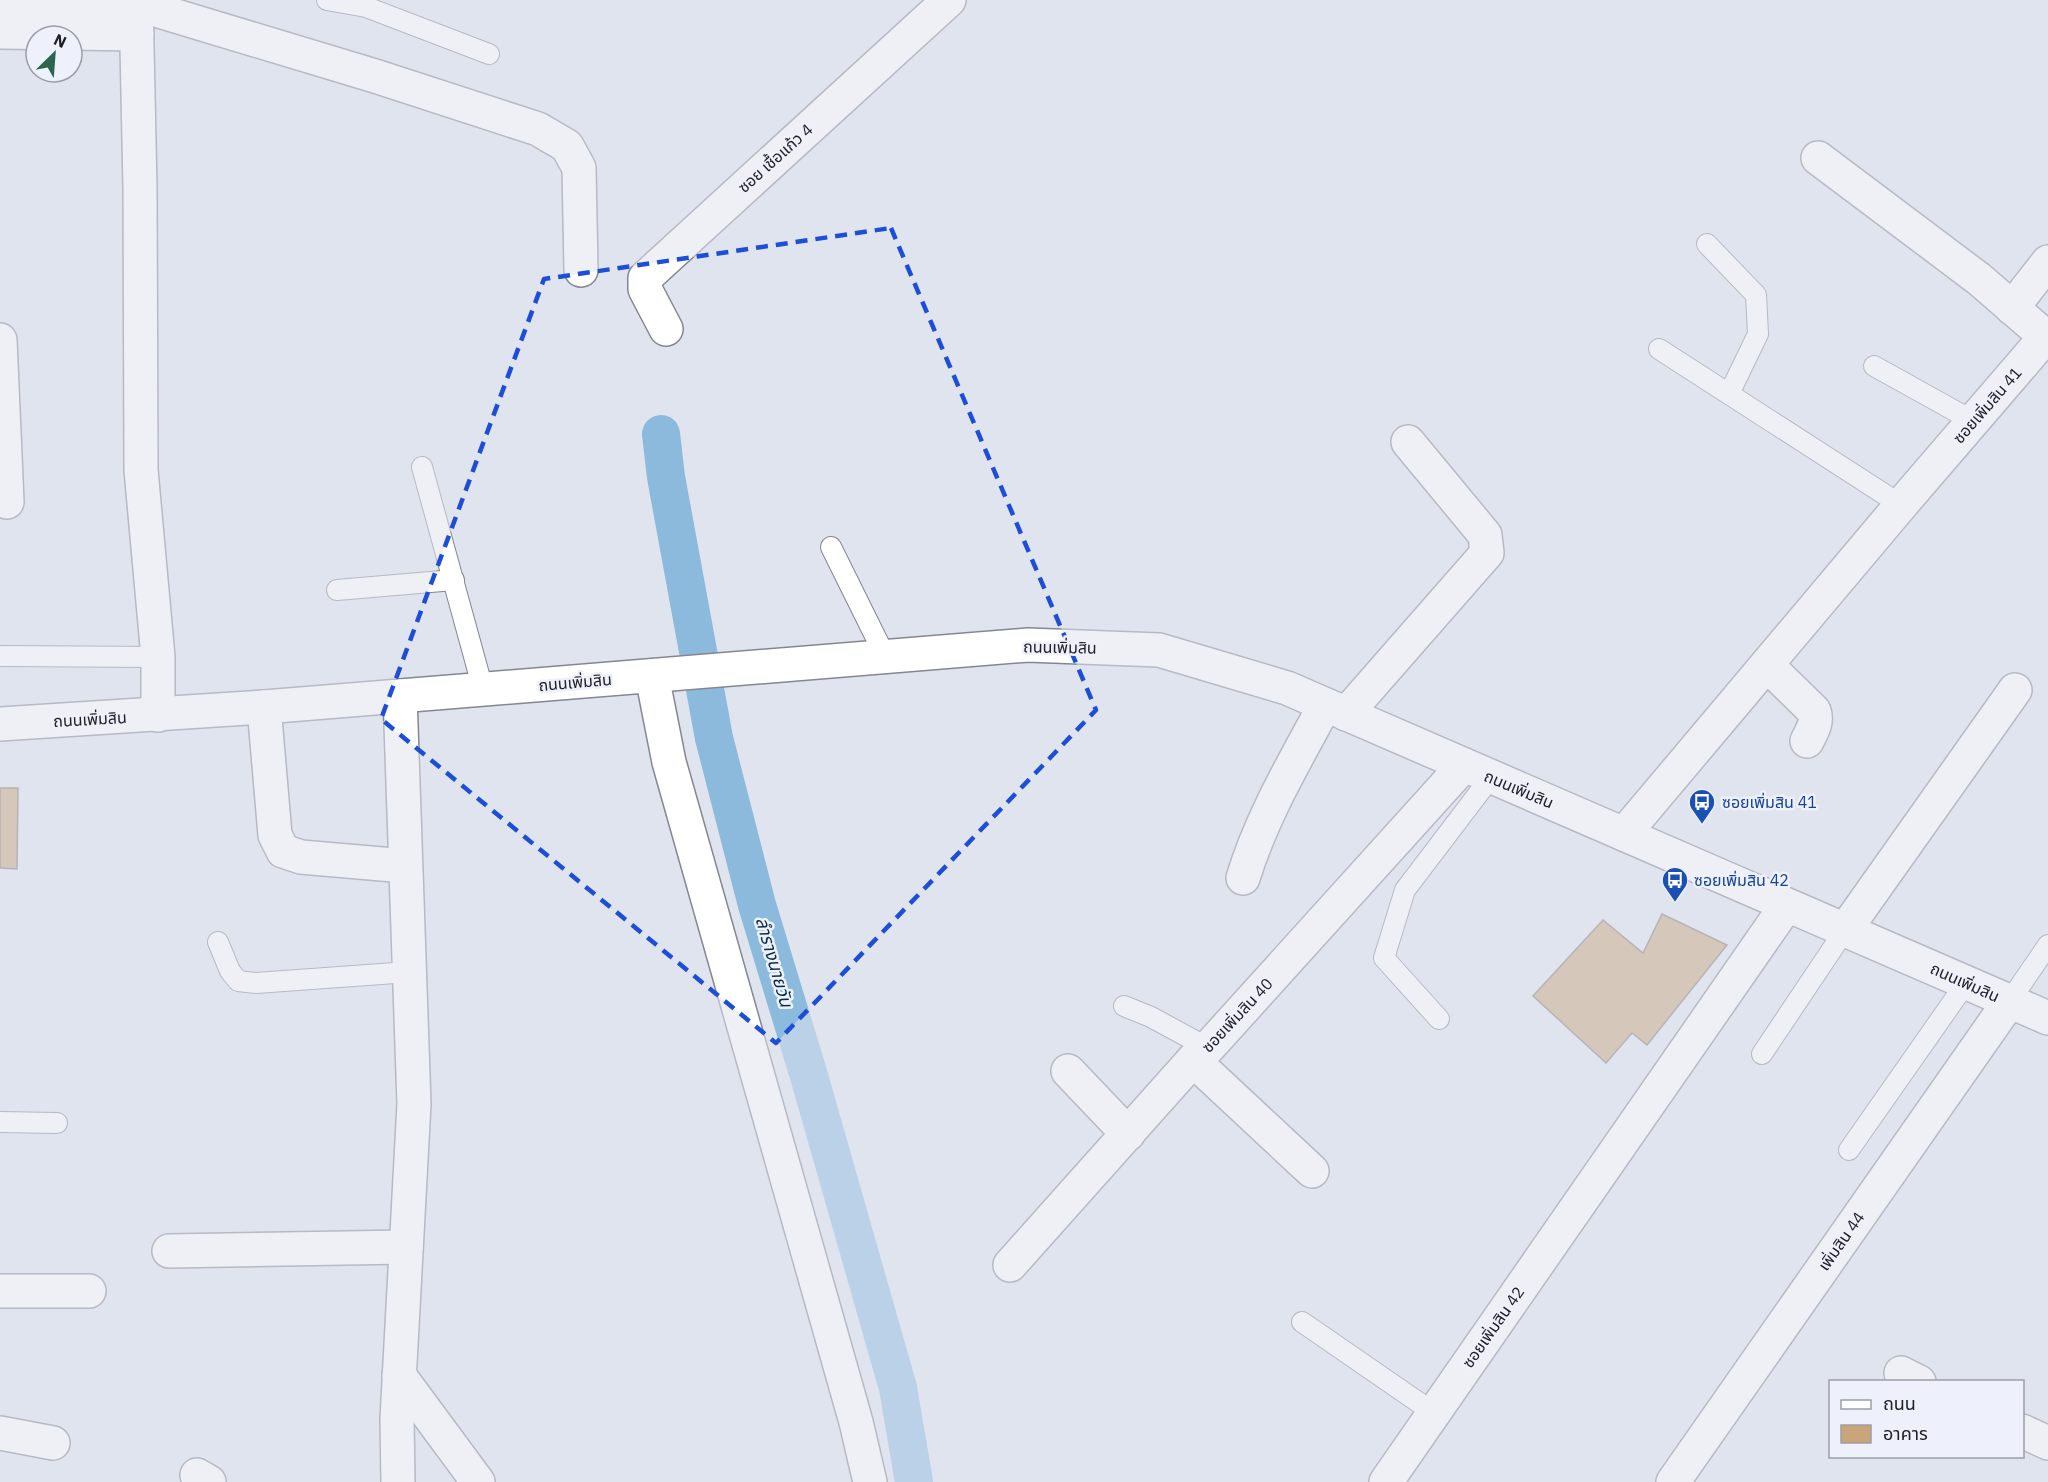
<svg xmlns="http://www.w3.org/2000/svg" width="2048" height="1482" font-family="'IBM Plex Sans','Noto Sans Thai',sans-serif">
	<rect width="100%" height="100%" fill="#e0e4ee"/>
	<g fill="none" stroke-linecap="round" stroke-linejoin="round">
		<polyline stroke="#8cbadd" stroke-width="38" points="661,434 666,477 714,738 757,905 809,1076 898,1388 914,1482"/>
	</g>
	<g fill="#c8a57b" stroke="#817a73" stroke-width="1.5">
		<polygon points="0,788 18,788 17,869 0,868"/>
		<polygon points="1662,914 1727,945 1647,1045 1632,1033 1606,1063 1533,996 1603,920 1643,953"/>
	</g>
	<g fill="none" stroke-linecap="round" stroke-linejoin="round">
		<g stroke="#848791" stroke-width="22">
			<g id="service">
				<polyline points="327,0 366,7 489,54"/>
				<polyline points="1707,244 1756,295 1758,334 1729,394"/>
				<polyline points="1659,349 1901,505"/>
				<polyline points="1874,366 1973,421"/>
				<polyline points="422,467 483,689"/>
				<polyline points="831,547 885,656"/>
				<polyline points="337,590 454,580"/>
				<polyline points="0,656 158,657"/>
				<polyline points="218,942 230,971 238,981 256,983 409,972"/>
				<polyline points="2009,1002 2048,945"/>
				<polyline points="1124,1006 1151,1017 1208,1048"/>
				<polyline points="1439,1019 1384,958 1405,890 1491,777"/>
				<polyline points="1762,1054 1845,930"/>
				<polyline points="0,1122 57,1123"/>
				<polyline points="1849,1150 1966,983"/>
				<polyline points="1302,1322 1434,1413"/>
			</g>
		</g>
		<g stroke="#848791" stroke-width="36">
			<g id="minor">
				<polyline points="136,0 140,188 141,470 158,657 158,715"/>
				<polyline points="0,1 136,4 375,76 538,129 567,146 579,168 581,270"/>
				<polyline points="0,32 137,34"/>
				<polyline points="1818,158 1979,279 2046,337"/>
				<polyline points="2012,308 2048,262"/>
				<polyline points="666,329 645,289 645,278 949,0"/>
				<polyline points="0,340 7,502"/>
				<path d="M1767,665L1814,711C1818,722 1812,731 1807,741"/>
				<polyline points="652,676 669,762 856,1422 870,1482"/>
				<polyline points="264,707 275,835 283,851 301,857 405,866"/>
				<polyline points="1346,714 1487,553 1485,535 1408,442"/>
				<polyline points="1624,834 1901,505 2048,334"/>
				<path d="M1243,878C1262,816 1295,761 1325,705"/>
				<polyline points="1845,930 2015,690"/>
				<polyline points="1193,1060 1312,1171"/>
				<polyline points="1068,1071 1128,1134"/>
				<polyline points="169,1251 406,1247"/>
				<polyline points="1010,1265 1193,1060 1208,1048 1464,765"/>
				<polyline points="0,1291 89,1291"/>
				<polyline points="1901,1373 1919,1382"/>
				<polyline points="399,1375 478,1482"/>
				<polyline points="2022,1431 2048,1443"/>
				<polyline points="0,1433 53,1443"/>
				<polyline points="197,1475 209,1482"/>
				<polyline points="398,1482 397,1419 414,1104 400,696"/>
				<polyline points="1386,1482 1786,906"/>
				<polyline points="1673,1482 2009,1002"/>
			</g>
		</g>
		<g stroke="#848791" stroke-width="36">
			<polyline id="tertiary" points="0,724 264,707 1028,645 1159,650 1287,688 2048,1018"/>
		</g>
		<use href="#service" stroke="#fff" stroke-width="20"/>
		<use href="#minor" stroke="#fff" stroke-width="33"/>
		<use href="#tertiary" stroke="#fff" stroke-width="33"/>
	</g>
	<path d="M0 0H2048V1482H0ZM891,228L1096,710L776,1043L381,719L544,279Z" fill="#e0e4ee" fill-opacity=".55" fill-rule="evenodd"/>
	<path fill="none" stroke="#1d4ed8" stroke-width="4.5" stroke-dasharray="12 8" stroke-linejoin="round" d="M891,228L1096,710L776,1043L381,719L544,279Z"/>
	<defs>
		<g id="bus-pin" transform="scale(1.35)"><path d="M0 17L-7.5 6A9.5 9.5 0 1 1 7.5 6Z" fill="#1a4fb4" stroke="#eef1fb"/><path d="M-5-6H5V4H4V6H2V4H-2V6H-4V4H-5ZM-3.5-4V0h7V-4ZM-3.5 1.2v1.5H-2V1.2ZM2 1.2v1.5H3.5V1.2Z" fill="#fff"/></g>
	</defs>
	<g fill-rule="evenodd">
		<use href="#bus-pin" x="1702" y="802"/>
		<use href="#bus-pin" x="1675" y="880"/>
	</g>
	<g text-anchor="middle" stroke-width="5" stroke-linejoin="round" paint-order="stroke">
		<g font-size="16" fill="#202125" stroke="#eef1fb">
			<text transform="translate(775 158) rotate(-42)" y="6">ซอย เชื้อแก้ว 4</text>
			<text transform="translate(1987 405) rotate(-49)" y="6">ซอยเพิ่มสิน 41</text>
			<text transform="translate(1060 647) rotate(1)" y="6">ถนนเพิ่มสิน</text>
			<text transform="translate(575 682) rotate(-5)" y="6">ถนนเพิ่มสิน</text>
			<text transform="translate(90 719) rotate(-3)" y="6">ถนนเพิ่มสิน</text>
			<text transform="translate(1519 789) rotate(23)" y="6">ถนนเพิ่มสิน</text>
			<text transform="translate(1965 982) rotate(24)" y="6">ถนนเพิ่มสิน</text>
			<text transform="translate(1237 1015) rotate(-47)" y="6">ซอยเพิ่มสิน 40</text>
			<text transform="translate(1841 1241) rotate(-55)" y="6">เพิ่มสิน 44</text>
			<text transform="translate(1493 1327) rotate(-55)" y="6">ซอยเพิ่มสิน 42</text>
		</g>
		<g font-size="16" fill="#164399" stroke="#eef1fb" text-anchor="start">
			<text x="1722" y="808">ซอยเพิ่มสิน 41</text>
			<text x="1694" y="886">ซอยเพิ่มสิน 42</text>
		</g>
		<g font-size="18" font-style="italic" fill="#072d45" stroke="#eef1fb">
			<text transform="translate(774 962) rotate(74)" y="6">ลำรางนายวัน</text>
		</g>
	</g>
	<rect x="1829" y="1380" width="195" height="78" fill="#eef1fb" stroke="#9c9ea5" stroke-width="1.5"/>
	<rect x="1841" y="1400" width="30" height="9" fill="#ffffff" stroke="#9c9ea5" stroke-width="1.5"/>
	<text x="1883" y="1410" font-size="18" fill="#202125">ถนน</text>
	<rect x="1841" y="1425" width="30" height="18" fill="#c8a57b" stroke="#9c9ea5" stroke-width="1.5"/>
	<text x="1883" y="1440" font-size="18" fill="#202125">อาคาร</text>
	<g transform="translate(54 54) rotate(25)"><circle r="28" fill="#eef1fb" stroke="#9c9ea5" stroke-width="1.5"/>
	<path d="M0-4.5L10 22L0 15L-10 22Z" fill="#2c654e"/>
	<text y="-9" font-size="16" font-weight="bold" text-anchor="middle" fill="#202125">N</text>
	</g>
</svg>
